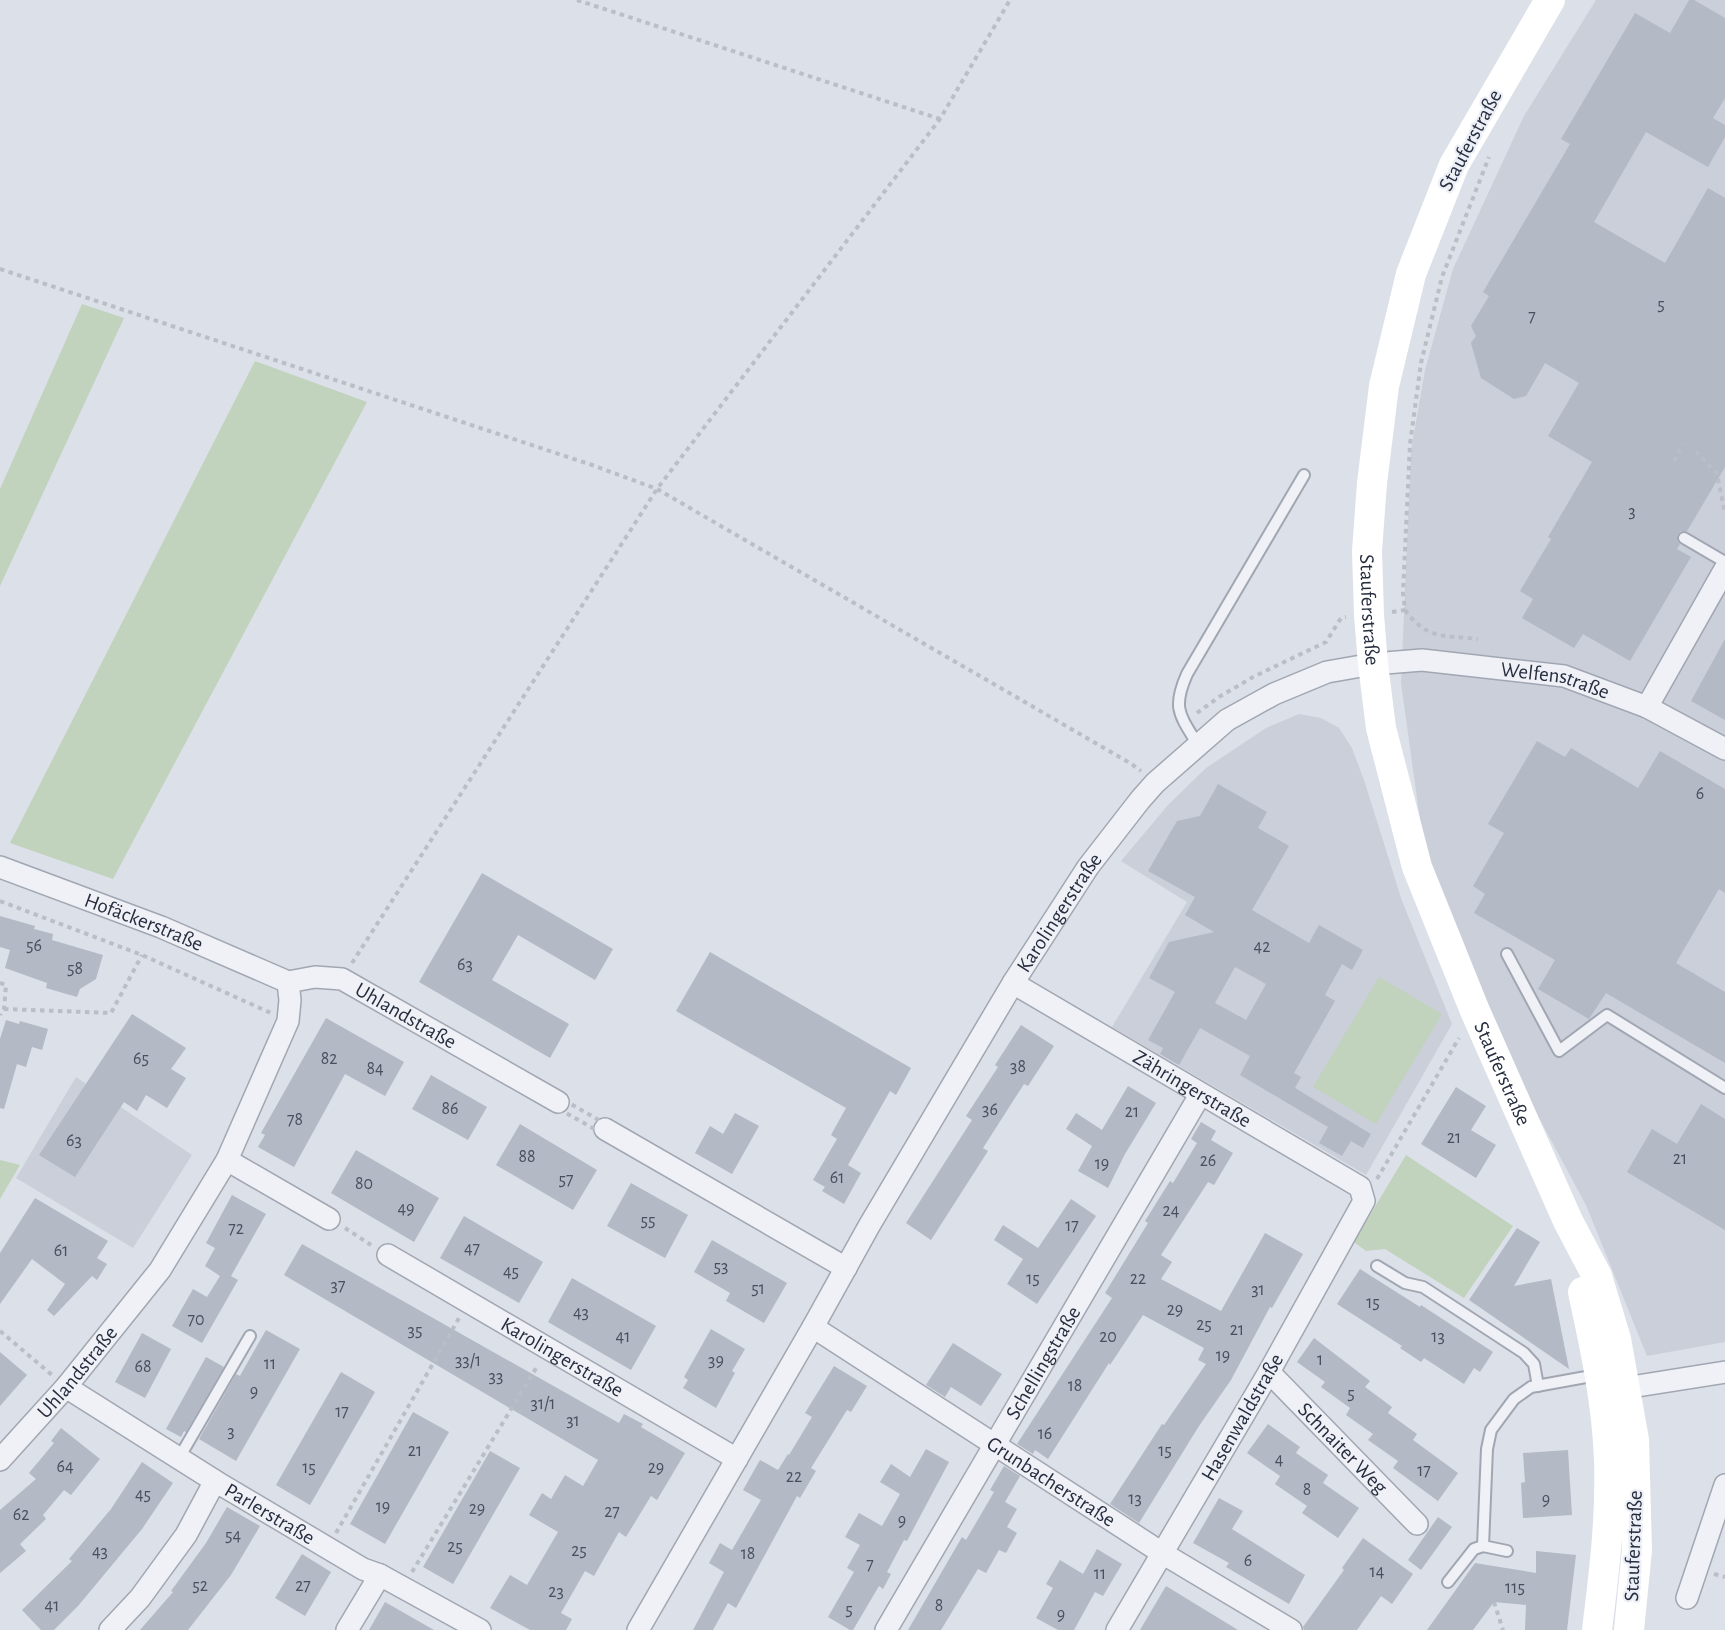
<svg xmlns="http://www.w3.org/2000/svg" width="1725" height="1630" font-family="'Alegreya Sans',sans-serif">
	<rect width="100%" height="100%" fill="#dce0e8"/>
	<g fill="#cacfda">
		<polygon points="1596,0 1725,0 1725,1342 1647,1356 1586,1205 1473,996 1426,863 1401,683 1411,451 1425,370 1453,269 1524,116"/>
		<polygon points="1299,714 1321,718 1339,728 1352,748 1365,783 1402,901 1452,1024 1366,1175 1112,1027 1187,902 1121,861 1168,805 1206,768 1266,728"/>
		<polygon points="76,1077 192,1155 133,1248 16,1178"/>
	</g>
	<g fill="#c1d2bd">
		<polygon points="82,304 124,318 0,586 0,489"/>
		<polygon points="255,361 367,402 113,879 10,843"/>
		<polygon points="1379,977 1442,1014 1376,1124 1313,1087"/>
		<polygon points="1406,1155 1513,1226 1464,1298 1385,1249 1366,1251 1354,1242"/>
		<polygon points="0,1160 20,1165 0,1199"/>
	</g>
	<g fill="#b3b9c5" fill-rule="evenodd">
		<polygon points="1689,0 1694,0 1725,18 1725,98 1713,118 1725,125 1725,137 1708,167 1646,132 1594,222 1665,263 1708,188 1725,198 1725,467 1687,531 1681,531 1677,535 1677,541 1680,544 1677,549 1691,557 1630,661 1583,634 1574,648 1522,618 1533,599 1520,591 1551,539 1548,537 1592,462 1548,436 1579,383 1545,363 1526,396 1514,399 1481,378 1471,343 1476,336 1471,326 1489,296 1483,292 1570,144 1561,139 1635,13 1670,33"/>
		<polygon points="1725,639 1725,720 1691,701"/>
		<polygon points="1537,741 1565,757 1571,748 1638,788 1660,751 1725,789 1725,893 1719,889 1676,963 1725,992 1725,1063 1606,993 1589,1019 1538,989 1555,960 1474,913 1485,894 1473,886 1504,833 1488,824"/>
		<path d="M1218,784L1267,812L1258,828L1289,846L1252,910L1309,943L1319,925L1363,950L1352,970L1342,964L1325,995L1335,1001L1294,1073L1301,1077L1295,1088L1371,1134L1363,1148L1351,1141L1342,1156L1319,1143L1328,1127L1240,1075L1250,1056L1200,1028L1179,1065L1160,1054L1163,1048L1148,1040L1175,992L1149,978L1169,942L1214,932L1185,915L1195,897L1148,871L1177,821L1200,816ZM1235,967L1266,984L1246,1020L1215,1003Z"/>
		<polygon points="482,873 613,949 595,980 518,935 492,980 569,1024 550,1058 419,982"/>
		<polygon points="0,916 35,926 34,929 53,934 52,940 103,955 96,979 80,989 77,997 46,988 47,983 5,968 10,950 0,947"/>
		<polygon points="710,952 911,1068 896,1095 890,1091 848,1165 861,1173 844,1204 822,1191 825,1187 813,1180 837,1139 831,1135 846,1108 676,1011"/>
		<polygon points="132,1014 186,1048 171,1069 186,1078 167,1108 146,1095 137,1111 124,1102 75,1177 39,1155"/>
		<polygon points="326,1018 404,1062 385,1096 345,1074 294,1167 258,1147 265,1135 261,1133"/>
		<polygon points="6,1020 19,1024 20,1021 48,1029 42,1050 32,1047 26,1067 17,1064 4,1109 0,1108 0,1039"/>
		<polygon points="1021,1025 1054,1046 1028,1086 1024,1084 983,1148 988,1151 931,1240 906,1223 972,1120 966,1116 998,1067 995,1065"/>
		<polygon points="431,1075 487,1107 468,1140 412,1109"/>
		<polygon points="1128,1086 1156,1103 1125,1154 1108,1188 1078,1171 1092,1146 1066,1129 1076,1113 1102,1130"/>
		<polygon points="1456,1087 1486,1106 1471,1130 1496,1145 1476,1178 1421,1144"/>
		<polygon points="1701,1104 1725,1119 1725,1230 1627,1172 1652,1129 1677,1144"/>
		<polygon points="735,1113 759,1126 732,1174 695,1153 710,1126 723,1134"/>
		<polygon points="1201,1122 1216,1131 1211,1140 1233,1153 1214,1185 1208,1182 1161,1255 1172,1262 1161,1279 1221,1311 1265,1233 1303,1254 1272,1308 1270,1307 1231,1380 1199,1426 1139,1523 1110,1504 1162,1424 1164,1425 1206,1364 1198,1360 1204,1348 1143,1315 1110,1365 1109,1363 1048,1459 1035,1450 1033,1454 1017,1444 1112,1298 1105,1293 1148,1223 1145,1221 1170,1181 1173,1183 1197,1143 1191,1139"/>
		<polygon points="520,1124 597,1170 573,1210 496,1165"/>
		<polygon points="356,1150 439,1198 414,1242 331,1193"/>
		<polygon points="631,1183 688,1215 665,1258 607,1226"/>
		<polygon points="232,1195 266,1214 231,1276 238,1280 202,1343 172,1326 193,1289 207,1297 220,1276 205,1266 215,1248 206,1243"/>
		<polygon points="35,1198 108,1241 97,1258 107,1264 97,1280 92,1276 54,1316 47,1310 65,1284 32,1259 0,1304 0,1253"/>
		<polygon points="1071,1199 1096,1216 1037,1304 1007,1284 1023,1259 994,1240 1003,1225 1038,1248"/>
		<polygon points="464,1216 543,1262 519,1303 440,1258"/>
		<polygon points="1517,1228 1540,1242 1514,1286 1551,1279 1569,1369 1469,1300"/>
		<polygon points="712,1240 787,1283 764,1323 726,1301 730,1293 694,1272"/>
		<polygon points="302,1244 619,1423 624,1414 643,1424 641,1427 685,1453 657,1500 651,1496 626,1537 619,1532 594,1576 585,1571 561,1613 572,1619 566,1630 530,1630 490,1608 510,1575 527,1585 558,1532 529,1515 542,1493 551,1499 565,1475 583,1486 598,1460 284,1275"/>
		<polygon points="1360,1269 1420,1307 1421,1305 1493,1352 1480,1372 1474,1368 1464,1384 1424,1358 1421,1362 1400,1348 1402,1346 1337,1304"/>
		<polygon points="572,1278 656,1326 631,1370 548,1322"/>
		<polygon points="711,1329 745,1349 732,1371 735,1373 716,1408 683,1388 688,1380 684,1377"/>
		<polygon points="266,1330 300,1349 236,1461 199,1439 236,1374 240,1376 241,1374"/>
		<polygon points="142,1333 171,1349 145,1398 115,1382"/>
		<polygon points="1314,1338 1370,1381 1365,1387 1392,1407 1388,1413 1417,1434 1413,1440 1458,1473 1438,1501 1393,1468 1398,1461 1368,1440 1373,1434 1346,1415 1350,1408 1321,1387 1325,1382 1297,1362"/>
		<polygon points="953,1343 1002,1374 981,1406 951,1387 945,1397 926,1385"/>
		<polygon points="0,1352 27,1375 0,1406"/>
		<polygon points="206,1357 224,1367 186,1432 184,1431 181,1437 166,1429"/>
		<polygon points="834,1366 867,1386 851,1412 847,1410 811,1468 816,1471 800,1498 797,1496 736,1608 728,1603 713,1630 693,1630 724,1572 709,1563 720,1543 732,1550 761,1500 743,1490 760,1460 778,1470 788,1454 789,1455 812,1417 805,1413"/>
		<polygon points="341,1372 375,1392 310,1505 276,1485"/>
		<polygon points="413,1412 449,1432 385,1544 350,1524"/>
		<polygon points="1268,1424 1300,1447 1296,1453 1328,1475 1323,1483 1359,1508 1338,1538 1302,1513 1307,1506 1275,1484 1280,1476 1247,1453"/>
		<polygon points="61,1428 100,1459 71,1495 64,1490 43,1515 46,1519 20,1544 26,1551 0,1573 0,1510 36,1479 29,1473 54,1443 51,1441"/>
		<polygon points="926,1449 949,1462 907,1541 904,1540 887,1572 891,1574 883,1589 879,1586 853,1630 850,1630 828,1617 854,1572 847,1568 860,1545 845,1537 859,1513 882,1526 900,1494 880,1482 891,1464 910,1477"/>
		<polygon points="1568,1450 1572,1515 1523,1518 1521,1483 1525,1482 1523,1453"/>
		<polygon points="490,1451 520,1468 453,1584 423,1567"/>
		<polygon points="142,1462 173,1483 142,1529 78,1606 54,1630 41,1630 22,1610 72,1561 69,1559 111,1509"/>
		<polygon points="1004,1466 1020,1476 1005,1502 1017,1509 1007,1527 1017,1533 1006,1553 999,1550 986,1573 978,1569 941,1630 908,1630 962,1537 966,1540 994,1492 990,1490"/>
		<polygon points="1219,1498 1243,1511 1232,1529 1305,1575 1289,1604 1226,1567 1229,1563 1193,1543"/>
		<polygon points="227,1507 260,1526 231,1575 188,1630 140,1630 173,1592 171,1591 206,1543"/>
		<polygon points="1438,1517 1452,1527 1421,1570 1408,1560"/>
		<polygon points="1363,1538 1413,1574 1392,1604 1381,1596 1357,1630 1304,1630 1303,1627 1344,1570 1342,1568"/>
		<polygon points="1097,1549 1122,1564 1103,1596 1095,1592 1074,1630 1058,1630 1036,1618 1053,1588 1046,1584 1060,1560 1083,1574"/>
		<polygon points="1536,1551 1576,1555 1567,1630 1525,1630 1526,1605 1494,1602 1473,1630 1427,1630 1475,1563 1536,1573"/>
		<polygon points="302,1554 331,1572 305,1616 275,1598"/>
		<polygon points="1166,1586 1238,1630 1140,1630"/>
		<polygon points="385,1602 434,1630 369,1630"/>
	</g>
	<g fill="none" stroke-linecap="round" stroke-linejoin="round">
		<g stroke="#a1a7b2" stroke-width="14">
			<g id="service">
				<polyline points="1684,538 1725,562"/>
				<path d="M1198,745C1179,714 1172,708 1187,674L1304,475"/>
				<polyline points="1507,954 1559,1051 1607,1015 1725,1088"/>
				<polyline points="1377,1266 1405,1283 1423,1287 1524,1353 1534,1364 1538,1386"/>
				<polyline points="179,1458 250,1336"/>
				<polyline points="1483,1546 1507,1551"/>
				<polyline points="1448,1582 1474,1549 1483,1546 1487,1449 1491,1430 1514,1399 1531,1387 1597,1375"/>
			</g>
		</g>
		<g stroke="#a1a7b2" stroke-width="24">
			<g id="minor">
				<polyline points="1647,707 1725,569"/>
				<path id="s1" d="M0,867L161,927L288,982"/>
				<path id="s2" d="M288,982L315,977L342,979L558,1102"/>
				<path id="s3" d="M1013,983L1360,1187L1364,1201L1269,1372L1117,1630"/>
				<polyline points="605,1129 846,1268"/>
				<polyline points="227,1160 329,1219"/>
				<path id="s4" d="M388,1255L737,1459"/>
				<path id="s5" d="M813,1327L1162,1553L1291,1630"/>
				<path id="s6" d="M1269,1372L1417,1524"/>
				<path id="s7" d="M66,1387L215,1481L363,1569L380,1575L480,1630"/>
				<polyline points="1612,1390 1725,1372"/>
				<path id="s8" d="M0,1460L66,1387L160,1270L227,1160L288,1021L290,1000L288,982"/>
				<polyline points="1687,1598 1725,1485"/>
				<polyline points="110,1630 140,1598 186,1535 215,1481"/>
				<polyline points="347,1630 380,1575"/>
				<path id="s9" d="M638,1630L813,1327L869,1226L1013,983L1088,867L1140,800L1155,783L1227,720L1274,694L1327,672L1373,664L1422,660L1564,676L1647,707L1725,749"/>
				<path id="s10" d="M886,1630L1200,1095"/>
			</g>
		</g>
		<g stroke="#babec6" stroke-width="4" stroke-dasharray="4.5 4.5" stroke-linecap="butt">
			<polyline points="577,0 940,119"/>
			<polyline points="0,269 592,465 657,489 1130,763 1141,771"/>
			<polyline points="1696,451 1717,474 1725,513"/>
			<polyline points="1674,461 1683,444"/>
			<path d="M1405,610C1427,640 1444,635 1478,639"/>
			<polyline points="1392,612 1405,610 1403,593 1410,444 1421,363 1442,277 1489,157"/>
			<polyline points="1197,713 1219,697 1253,677 1326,642 1341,618 1346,617"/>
			<polyline points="0,901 142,955 271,1013"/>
			<polyline points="352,963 657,489 940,119 1010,0"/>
			<polyline points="0,983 6,985 4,1009 0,1015"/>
			<polyline points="4,1009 111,1013 142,955"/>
			<polygon points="564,1100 602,1122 605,1129 598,1131 559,1109 558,1102"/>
			<polyline points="1377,1179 1459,1038"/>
			<polyline points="345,1228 371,1245"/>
			<polyline points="0,1331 52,1375"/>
			<polyline points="336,1533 459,1318"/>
			<polyline points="412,1572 538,1365"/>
			<polyline points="1714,1574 1725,1577"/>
			<polyline points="1494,1602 1503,1630"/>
		</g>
		<use href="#service" stroke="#eff1f6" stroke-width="10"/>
		<use href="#minor" stroke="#eff1f6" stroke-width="21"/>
		<g stroke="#fff" stroke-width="30">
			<path id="s11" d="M1550,0L1454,165L1411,274L1384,386L1372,483L1367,551L1369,615L1373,664L1381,728L1417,867L1475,1011L1568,1221L1597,1276L1616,1339L1634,1440L1637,1550L1629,1630"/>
			<path d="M1583,1292C1595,1347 1607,1403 1609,1460C1611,1517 1604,1573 1597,1630"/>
		</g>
	</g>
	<g text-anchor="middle" stroke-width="4.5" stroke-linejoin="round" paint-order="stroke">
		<g font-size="18" fill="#485060">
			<text x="1661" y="310">5</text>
			<text x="1532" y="322">7</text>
			<text x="1632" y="517">3</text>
			<text x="1700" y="799">6</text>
			<text x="34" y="951">56</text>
			<text x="1262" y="952">42</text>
			<text x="465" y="970">63</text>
			<text x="75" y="974">58</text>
			<text x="141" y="1064">65</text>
			<text x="329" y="1064">82</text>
			<text x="1018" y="1072">38</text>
			<text x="375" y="1074">84</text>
			<text x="450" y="1114">86</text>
			<text x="990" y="1115">36</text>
			<text x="1132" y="1117">21</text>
			<text x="295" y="1125">78</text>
			<text x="1454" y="1143">21</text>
			<text x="74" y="1146">63</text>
			<text x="527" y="1162">88</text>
			<text x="1680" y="1164">21</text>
			<text x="1208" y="1166">26</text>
			<text x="1102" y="1169">19</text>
			<text x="837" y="1183">61</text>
			<text x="566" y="1185">57</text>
			<text x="364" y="1189">80</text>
			<text x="406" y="1214">49</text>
			<text x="1171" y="1216">24</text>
			<text x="648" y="1226">55</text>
			<text x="1072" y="1231">17</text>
			<text x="236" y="1234">72</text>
			<text x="472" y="1254">47</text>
			<text x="61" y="1256">61</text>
			<text x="721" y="1272">53</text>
			<text x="511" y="1277">45</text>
			<text x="1033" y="1284">15</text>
			<text x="1138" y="1284">22</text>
			<text x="338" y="1291">37</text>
			<text x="758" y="1294">51</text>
			<text x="1258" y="1295">31</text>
			<text x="1373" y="1308">15</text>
			<text x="1175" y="1315">29</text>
			<text x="581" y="1318">43</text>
			<text x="196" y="1325">70</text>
			<text x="1204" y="1330">25</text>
			<text x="1237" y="1335">21</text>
			<text x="415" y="1336">35</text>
			<text x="623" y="1342">41</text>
			<text x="1108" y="1342">20</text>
			<text x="1438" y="1342">13</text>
			<text x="1223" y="1361">19</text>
			<text x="1320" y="1365">1</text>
			<text x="468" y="1366">33/1</text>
			<text x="716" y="1366">39</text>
			<text x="270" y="1369">11</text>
			<text x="143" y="1372">68</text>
			<text x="496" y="1382">33</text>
			<text x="1075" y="1391">18</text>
			<text x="254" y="1397">9</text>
			<text x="1351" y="1399">5</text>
			<text x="543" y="1409">31/1</text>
			<text x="342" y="1417">17</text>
			<text x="573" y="1426">31</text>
			<text x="231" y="1437">3</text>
			<text x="1045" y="1439">16</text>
			<text x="415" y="1456">21</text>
			<text x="1165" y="1456">15</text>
			<text x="1279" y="1465">4</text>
			<text x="65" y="1472">64</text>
			<text x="309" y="1473">15</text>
			<text x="656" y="1473">29</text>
			<text x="1424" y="1476">17</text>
			<text x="794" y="1482">22</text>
			<text x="1307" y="1495">8</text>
			<text x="143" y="1500">45</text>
			<text x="1135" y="1504">13</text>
			<text x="1546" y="1505">9</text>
			<text x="383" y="1512">19</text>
			<text x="477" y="1514">29</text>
			<text x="612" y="1517">27</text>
			<text x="21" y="1520">62</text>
			<text x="902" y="1526">9</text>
			<text x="233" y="1541">54</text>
			<text x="455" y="1552">25</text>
			<text x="579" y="1556">25</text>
			<text x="100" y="1557">43</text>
			<text x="748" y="1559">18</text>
			<text x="1248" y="1566">6</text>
			<text x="870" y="1570">7</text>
			<text x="1377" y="1577">14</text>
			<text x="1100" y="1579">11</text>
			<text x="200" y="1591">52</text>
			<text x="303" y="1591">27</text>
			<text x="1515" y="1593">115</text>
			<text x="556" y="1597">23</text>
			<text x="52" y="1611">41</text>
			<text x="939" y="1611">8</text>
			<text x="849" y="1615">5</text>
			<text x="1061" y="1620">9</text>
		</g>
		<g font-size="21" fill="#252d3f" stroke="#eceff5">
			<text transform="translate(1470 140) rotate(-62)" y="7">Stauferstraße</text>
			<text dy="7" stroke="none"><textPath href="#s11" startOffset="648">Stauferstraße</textPath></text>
			<text dy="7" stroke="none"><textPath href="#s9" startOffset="1431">Welfenstraße</textPath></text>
			<text dy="7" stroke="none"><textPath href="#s9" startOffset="832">Karolingerstraße</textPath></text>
			<text dy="7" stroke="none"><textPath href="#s1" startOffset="154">Hofäckerstraße</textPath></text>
			<text dy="7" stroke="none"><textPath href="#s2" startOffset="128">Uhlandstraße</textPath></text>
			<text dy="7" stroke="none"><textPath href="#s11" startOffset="1134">Stauferstraße</textPath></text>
			<text dy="7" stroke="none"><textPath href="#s3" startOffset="208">Zähringerstraße</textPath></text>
			<text dy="7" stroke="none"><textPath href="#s4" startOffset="202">Karolingerstraße</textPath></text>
			<text dy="7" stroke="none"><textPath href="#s10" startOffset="310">Schellingstraße</textPath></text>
			<text dy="7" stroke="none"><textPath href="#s8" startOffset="117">Uhlandstraße</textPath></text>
			<text transform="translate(1242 1417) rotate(-60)" y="7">Hasenwaldstraße</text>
			<text dy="7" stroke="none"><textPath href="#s6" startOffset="106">Schnaiter Weg</textPath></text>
			<text dy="7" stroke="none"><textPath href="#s5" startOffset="284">Grunbacherstraße</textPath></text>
			<text dy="7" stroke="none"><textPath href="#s7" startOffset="240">Parlerstraße</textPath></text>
			<text transform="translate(1633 1546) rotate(-88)" y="7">Stauferstraße</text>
		</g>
	</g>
</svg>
